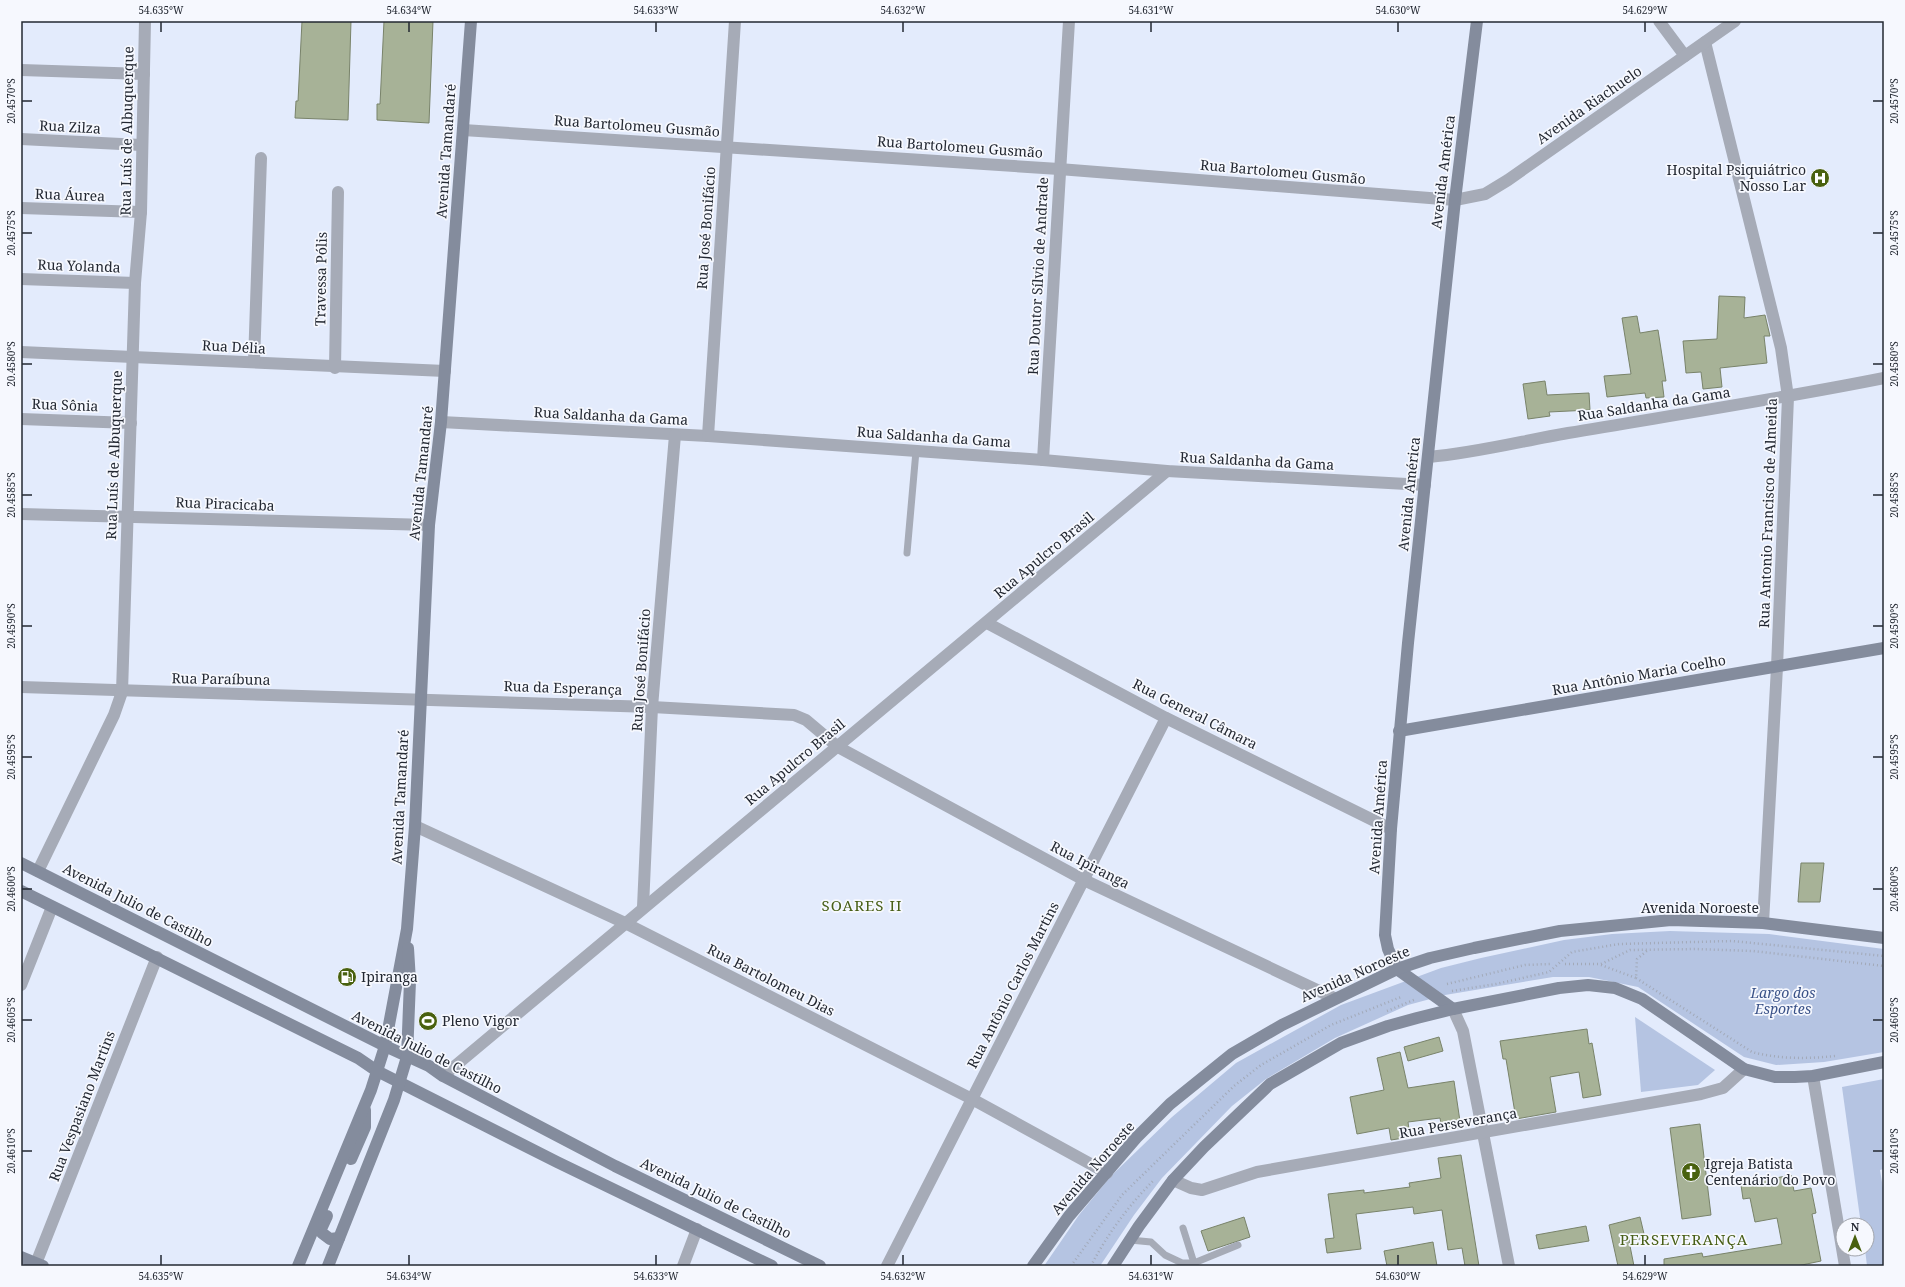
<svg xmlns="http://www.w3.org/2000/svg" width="1905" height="1287" font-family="'Noto Serif',serif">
	<rect width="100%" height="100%" fill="#e3ebfc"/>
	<g fill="#b5c4e2">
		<polygon points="1670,931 1769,934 1884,949 1884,1052 1824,1062 1776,1065 1744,1057 1638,987 1589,977 1553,977 1445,995 1408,1005 1335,1038 1266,1079 1232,1106 1162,1178 1134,1215 1100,1266 1044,1266 1079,1215 1111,1176 1172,1117 1236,1063 1341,1005 1441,968 1481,958 1564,940 1612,934"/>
		<polygon points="1635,1017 1715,1070 1698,1085 1641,1092"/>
		<polygon points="1884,1079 1884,1169 1880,1170 1884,1194 1884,1266 1867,1266 1865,1249 1867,1249 1867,1225 1861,1225 1842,1087"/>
	</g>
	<g fill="#a7b297" stroke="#79836a">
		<polygon points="302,21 351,21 348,120 295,118 296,101 298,101"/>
		<polygon points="384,21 433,21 429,123 377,120 377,104 380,104"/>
		<polygon points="1719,296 1745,297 1744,318 1765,315 1770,336 1764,336 1767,363 1720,368 1722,387 1703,389 1701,372 1686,373 1683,341 1717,339"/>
		<polygon points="1637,316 1640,333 1658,330 1666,381 1662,381 1664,397 1646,398 1645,393 1607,397 1604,376 1631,374 1622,318"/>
		<polygon points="1545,381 1547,395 1589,393 1590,410 1549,412 1550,416 1528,419 1523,384"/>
		<polygon points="1801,863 1824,863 1820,902 1798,902"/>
		<polygon points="1587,1029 1589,1044 1592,1043 1601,1095 1583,1098 1579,1072 1550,1077 1556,1112 1516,1119 1506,1059 1503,1059 1500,1041"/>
		<polygon points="1439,1037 1443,1051 1408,1061 1404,1047"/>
		<polygon points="1400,1052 1408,1088 1454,1081 1461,1128 1442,1130 1440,1118 1408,1122 1410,1137 1391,1140 1389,1128 1357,1134 1350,1097 1384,1090 1377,1058"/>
		<polygon points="1700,1124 1711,1215 1682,1219 1670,1128"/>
		<polygon points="1461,1155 1479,1266 1465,1266 1462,1248 1448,1250 1442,1210 1414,1214 1413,1207 1356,1214 1361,1249 1327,1253 1325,1239 1334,1238 1328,1194 1364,1190 1364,1193 1410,1187 1409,1183 1441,1178 1438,1158"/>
		<polygon points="1791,1175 1794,1191 1811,1188 1816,1213 1812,1214 1821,1261 1797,1266 1664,1266 1664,1259 1702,1253 1703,1257 1782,1244 1777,1218 1755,1222 1750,1198 1743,1199 1741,1185"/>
		<polygon points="1244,1217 1250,1237 1208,1251 1201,1231"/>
		<polygon points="1640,1217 1645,1238 1629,1241 1634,1266 1618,1266 1609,1225"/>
		<polygon points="1586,1226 1589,1241 1539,1249 1536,1235"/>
		<polygon points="1433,1242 1437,1266 1387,1266 1384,1251"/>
	</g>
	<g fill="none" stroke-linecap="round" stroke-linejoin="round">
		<g stroke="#a2a9b8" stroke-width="2.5" stroke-dasharray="1 3" stroke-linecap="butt">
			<polyline points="1565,964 1601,964 1630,950 1695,949 1753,951 1884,966"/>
			<polyline points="1601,965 1636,978 1637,959 1648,950"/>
			<path d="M1636,978L1752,1052C1778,1059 1808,1059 1835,1056"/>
			<polyline points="1447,984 1525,965 1550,964"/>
			<polyline points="1452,991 1496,984 1549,972 1572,952 1619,944 1732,941 1884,956"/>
			<polyline points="1387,1011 1416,999"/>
			<polyline points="1071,1266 1122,1195 1234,1086 1261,1065 1331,1025 1401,997"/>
			<path d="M1091,1266C1106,1236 1129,1205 1153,1181"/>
		</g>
		<g stroke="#a6abb7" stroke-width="7">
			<polyline points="907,553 916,451"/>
			<polyline points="1183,1228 1194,1263"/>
			<polyline points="1130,1240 1151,1242 1165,1255 1182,1263 1194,1263 1238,1245"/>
		</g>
		<g stroke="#a6abb7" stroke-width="12">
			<polyline points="1659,21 1685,56"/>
			<polyline points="1705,42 1781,348 1788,397 1777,667 1763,923"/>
			<polyline points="21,70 144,74"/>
			<polyline points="463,130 1059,169 1455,200 1485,194 1508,180 1735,21"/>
			<polyline points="21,139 141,145"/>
			<polyline points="21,208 141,212"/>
			<polyline points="21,279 135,283"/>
			<polyline points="21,352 445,371"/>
			<polyline points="254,362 261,158"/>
			<polyline points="335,368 338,192"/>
			<polyline points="21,419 131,423"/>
			<polyline points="441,422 708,436 1043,460 1167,471 1425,485"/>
			<polyline points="708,436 735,21"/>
			<path d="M1429,457C1476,453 1522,441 1568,433C1674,415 1779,399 1884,378"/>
			<polyline points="1043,460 1069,21"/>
			<polyline points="21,514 429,525"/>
			<polyline points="987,623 1166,718 1391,829"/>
			<polyline points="21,687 652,707 794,715 806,720 838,747 1084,880 1334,998"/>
			<polyline points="415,826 625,923 972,1099 1107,1173"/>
			<polyline points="38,871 114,715 122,692 135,283 141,212 145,21"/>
			<polyline points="643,907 652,707 675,435"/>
			<polyline points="21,985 52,907"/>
			<polyline points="1453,1009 1463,1031 1509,1266"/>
			<polyline points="443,1076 1167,471"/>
			<polyline points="1813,1076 1845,1266"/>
			<polyline points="1173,1180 1191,1188 1202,1190 1257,1172 1701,1094 1723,1088 1744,1069"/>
			<polyline points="35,1266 157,957"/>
			<polyline points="683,1266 697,1229"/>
			<polyline points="887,1266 1166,718"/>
		</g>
		<g stroke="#848c9d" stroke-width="12">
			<polyline points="1399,731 1884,648"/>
			<polyline points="21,863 385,1046 429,1066 443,1076 615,1166 820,1266"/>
			<polyline points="21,891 358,1058 377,1071 557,1162 772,1266"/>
			<polyline points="1453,1009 1397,969 1388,949 1385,935 1391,829 1408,643 1455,200 1477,21"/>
			<polyline points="351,1159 365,1127 365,1110"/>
			<polyline points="327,1216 321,1229 322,1233 330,1239 339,1238"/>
			<polyline points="21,1257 43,1266"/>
			<polyline points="298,1266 371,1090 385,1046 407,929 415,826 429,525 441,422 471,21"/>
			<polyline points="328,1266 394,1100 407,1057 410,981 408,948"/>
			<polyline points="1033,1266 1069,1216 1136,1138 1170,1104 1232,1054 1282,1025 1397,969 1430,958 1474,948 1560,931 1671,920 1763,923 1884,938"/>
			<polyline points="1113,1266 1139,1226 1173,1180 1204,1147 1270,1084 1341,1043 1388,1026 1417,1018 1453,1009 1559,988 1588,985 1615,988 1642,999 1744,1069 1775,1077 1795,1077 1813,1076 1884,1062"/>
		</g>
	</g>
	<path fill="none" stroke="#232832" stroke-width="1.5" d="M161,22V32M409,22V32M656,22V32M903,22V32M1151,22V32M1398,22V32M1645,22V32M22,101H32M1873,101H1883M22,233H32M1873,233H1883M22,364H32M1873,364H1883M22,495H32M1873,495H1883M22,626H32M1873,626H1883M22,757H32M1873,757H1883M22,889H32M1873,889H1883M22,1020H32M1873,1020H1883M22,1151H32M1873,1151H1883M161,1255V1265M409,1255V1265M656,1255V1265M903,1255V1265M1151,1255V1265M1398,1255V1265M1645,1255V1265"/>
	<defs>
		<g id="hospital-disc" transform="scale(1)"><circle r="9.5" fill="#49610f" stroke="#f6f8fe"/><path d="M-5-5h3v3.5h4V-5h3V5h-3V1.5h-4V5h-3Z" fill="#fff"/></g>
		<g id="fuel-disc" transform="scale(1)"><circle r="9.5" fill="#49610f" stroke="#f6f8fe"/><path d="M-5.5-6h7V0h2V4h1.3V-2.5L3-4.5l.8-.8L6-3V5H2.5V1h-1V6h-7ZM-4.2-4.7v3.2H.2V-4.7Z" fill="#fff"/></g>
		<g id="stadium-disc" transform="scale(1)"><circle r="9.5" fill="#49610f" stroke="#f6f8fe"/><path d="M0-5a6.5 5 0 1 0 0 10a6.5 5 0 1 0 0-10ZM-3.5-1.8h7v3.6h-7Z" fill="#fff"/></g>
		<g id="church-disc" transform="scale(1)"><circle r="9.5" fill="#49610f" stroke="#f6f8fe"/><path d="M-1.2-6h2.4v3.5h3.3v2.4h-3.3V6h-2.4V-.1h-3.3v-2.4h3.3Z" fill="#fff"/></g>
	</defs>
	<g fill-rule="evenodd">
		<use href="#hospital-disc" x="1820" y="178"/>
		<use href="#fuel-disc" x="347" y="977"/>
		<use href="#stadium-disc" x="428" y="1021"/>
		<use href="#church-disc" x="1691" y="1172"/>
	</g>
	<g text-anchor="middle" stroke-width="3.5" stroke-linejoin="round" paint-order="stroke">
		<g font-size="14" fill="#232832" stroke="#f6f8fe">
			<text transform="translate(1589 105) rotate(-35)" y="5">Avenida Riachuelo</text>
			<text transform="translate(637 126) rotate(4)" y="5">Rua Bartolomeu Gusmão</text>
			<text transform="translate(70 127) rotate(3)" y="5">Rua Zilza</text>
			<text transform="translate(127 131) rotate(-89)" y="5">Rua Luís de Albuquerque</text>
			<text transform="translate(960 147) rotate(4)" y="5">Rua Bartolomeu Gusmão</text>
			<text transform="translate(446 151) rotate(-86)" y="5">Avenida Tamandaré</text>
			<text transform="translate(1283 172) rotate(5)" y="5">Rua Bartolomeu Gusmão</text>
			<text transform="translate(1443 172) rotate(-83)" y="5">Avenida América</text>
			<text transform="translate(70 195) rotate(2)" y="5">Rua Áurea</text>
			<text transform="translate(706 228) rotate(-86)" y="5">Rua José Bonifácio</text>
			<text transform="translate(79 266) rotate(2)" y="5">Rua Yolanda</text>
			<text transform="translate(1038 276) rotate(-87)" y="5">Rua Doutor Sílvio de Andrade</text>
			<text transform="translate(321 279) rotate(-89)" y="5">Travessa Pólis</text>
			<text transform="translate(234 347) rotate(3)" y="5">Rua Délia</text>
			<text transform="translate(1654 404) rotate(-9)" y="5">Rua Saldanha da Gama</text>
			<text transform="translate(65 405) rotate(2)" y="5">Rua Sônia</text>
			<text transform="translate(611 416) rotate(3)" y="5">Rua Saldanha da Gama</text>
			<text transform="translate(934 437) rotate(4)" y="5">Rua Saldanha da Gama</text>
			<text transform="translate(114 455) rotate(-88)" y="5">Rua Luís de Albuquerque</text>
			<text transform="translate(1257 461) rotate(3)" y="5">Rua Saldanha da Gama</text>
			<text transform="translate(421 473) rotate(-84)" y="5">Avenida Tamandaré</text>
			<text transform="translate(1409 494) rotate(-84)" y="5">Avenida América</text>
			<text transform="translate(225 504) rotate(2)" y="5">Rua Piracicaba</text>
			<text transform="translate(1768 513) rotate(-88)" y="5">Rua Antonio Francisco de Almeida</text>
			<text transform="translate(1044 555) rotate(-40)" y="5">Rua Apulcro Brasil</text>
			<text transform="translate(641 670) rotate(-86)" y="5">Rua José Bonifácio</text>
			<text transform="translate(1639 675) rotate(-10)" y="5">Rua Antônio Maria Coelho</text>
			<text transform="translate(221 679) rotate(1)" y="5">Rua Paraíbuna</text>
			<text transform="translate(563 688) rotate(2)" y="5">Rua da Esperança</text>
			<text transform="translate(1195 714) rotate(27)" y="5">Rua General Câmara</text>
			<text transform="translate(795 762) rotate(-40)" y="5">Rua Apulcro Brasil</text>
			<text transform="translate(400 797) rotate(-87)" y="5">Avenida Tamandaré</text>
			<text transform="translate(1378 817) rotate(-86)" y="5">Avenida América</text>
			<text transform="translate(1090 865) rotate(27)" y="5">Rua Ipiranga</text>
			<text transform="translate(138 905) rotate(27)" y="5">Avenida Julio de Castilho</text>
			<text x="1700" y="913">Avenida Noroeste</text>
			<text transform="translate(1355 974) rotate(-24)" y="5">Avenida Noroeste</text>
			<text transform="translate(771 980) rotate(27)" y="5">Rua Bartolomeu Dias</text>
			<text transform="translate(1013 985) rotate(-63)" y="5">Rua Antônio Carlos Martins</text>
			<text transform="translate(427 1052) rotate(27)" y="5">Avenida Julio de Castilho</text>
			<text transform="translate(82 1106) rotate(-69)" y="5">Rua Vespasiano Martins</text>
			<text transform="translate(1458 1123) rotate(-10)" y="5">Rua Perseverança</text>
			<text transform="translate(1093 1168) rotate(-49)" y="5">Avenida Noroeste</text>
			<text transform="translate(716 1198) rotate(26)" y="5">Avenida Julio de Castilho</text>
		</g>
		<g font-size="14" fill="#232832" stroke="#f6f8fe" text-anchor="start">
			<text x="1806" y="175" text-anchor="end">Hospital Psiquiátrico<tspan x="1806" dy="16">Nosso Lar</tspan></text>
			<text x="361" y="982">Ipiranga</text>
			<text x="442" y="1026">Pleno Vigor</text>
			<text x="1705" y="1169">Igreja Batista<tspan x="1705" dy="16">Centenário do Povo</tspan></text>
		</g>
		<g font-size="14" font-style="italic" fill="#3a5288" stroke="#f6f8fe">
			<text x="1783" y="998">Largo dos<tspan x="1783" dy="16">Esportes</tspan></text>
		</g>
		<g font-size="15" letter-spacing="1" fill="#485f17" stroke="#f6f8fe">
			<text x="862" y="911">SOARES II</text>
			<text x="1684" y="1245">PERSEVERANÇA</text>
		</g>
	</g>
	<rect width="1905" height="1287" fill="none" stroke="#f6f8fe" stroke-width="44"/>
	<g transform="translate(1855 1237)"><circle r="19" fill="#f6f8fe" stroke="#a2a5ac"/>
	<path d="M0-3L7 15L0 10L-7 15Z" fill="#49610f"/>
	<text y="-6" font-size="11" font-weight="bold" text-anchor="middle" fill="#232832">N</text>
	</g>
	<rect x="22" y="22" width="1861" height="1243" fill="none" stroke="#232832" stroke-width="1.5"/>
	<g font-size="10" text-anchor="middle" fill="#232832">
		<text x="161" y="14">54.635°W</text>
		<text x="409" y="14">54.634°W</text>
		<text x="656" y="14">54.633°W</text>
		<text x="903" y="14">54.632°W</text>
		<text x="1151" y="14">54.631°W</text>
		<text x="1398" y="14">54.630°W</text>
		<text x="1645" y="14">54.629°W</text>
		<text transform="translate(11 101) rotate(-90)" y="4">20.4570°S</text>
		<text transform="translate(1894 101) rotate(-90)" y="4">20.4570°S</text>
		<text transform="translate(11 233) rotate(-90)" y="4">20.4575°S</text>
		<text transform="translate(1894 233) rotate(-90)" y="4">20.4575°S</text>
		<text transform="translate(11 364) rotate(-90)" y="4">20.4580°S</text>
		<text transform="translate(1894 364) rotate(-90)" y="4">20.4580°S</text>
		<text transform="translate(11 495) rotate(-90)" y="4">20.4585°S</text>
		<text transform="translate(1894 495) rotate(-90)" y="4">20.4585°S</text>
		<text transform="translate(11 626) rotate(-90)" y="4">20.4590°S</text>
		<text transform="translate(1894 626) rotate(-90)" y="4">20.4590°S</text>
		<text transform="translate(11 757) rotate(-90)" y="4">20.4595°S</text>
		<text transform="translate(1894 757) rotate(-90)" y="4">20.4595°S</text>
		<text transform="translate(11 889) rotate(-90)" y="4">20.4600°S</text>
		<text transform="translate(1894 889) rotate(-90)" y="4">20.4600°S</text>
		<text transform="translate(11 1020) rotate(-90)" y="4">20.4605°S</text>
		<text transform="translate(1894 1020) rotate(-90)" y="4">20.4605°S</text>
		<text transform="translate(11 1151) rotate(-90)" y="4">20.4610°S</text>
		<text transform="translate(1894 1151) rotate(-90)" y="4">20.4610°S</text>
		<text x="161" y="1280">54.635°W</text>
		<text x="409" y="1280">54.634°W</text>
		<text x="656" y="1280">54.633°W</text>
		<text x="903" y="1280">54.632°W</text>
		<text x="1151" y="1280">54.631°W</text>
		<text x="1398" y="1280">54.630°W</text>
		<text x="1645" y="1280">54.629°W</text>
	</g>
</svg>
